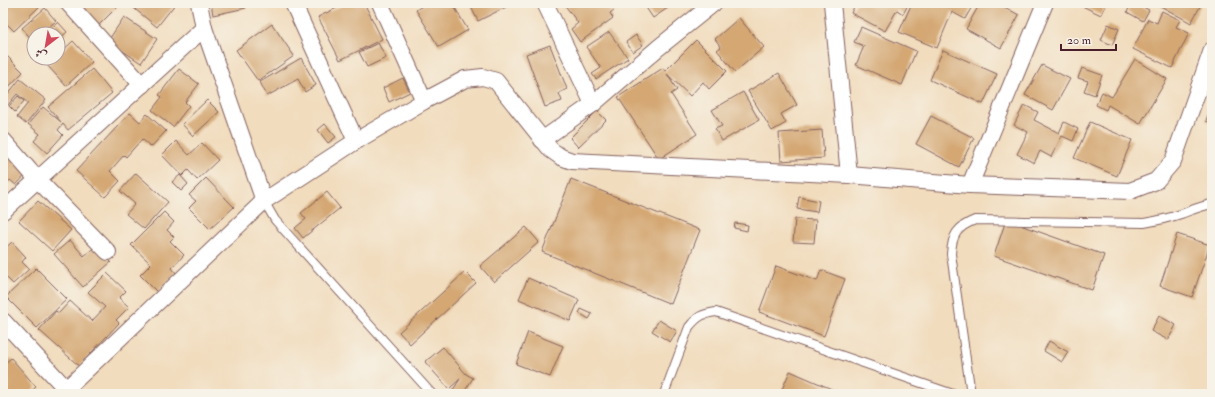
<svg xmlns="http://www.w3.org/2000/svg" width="1215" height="397" font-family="'IM FELL Double Pica',Amiri,serif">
	<rect width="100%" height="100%" fill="#f7f3e8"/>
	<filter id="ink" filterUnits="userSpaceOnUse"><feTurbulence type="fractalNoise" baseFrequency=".025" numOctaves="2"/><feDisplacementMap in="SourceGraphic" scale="8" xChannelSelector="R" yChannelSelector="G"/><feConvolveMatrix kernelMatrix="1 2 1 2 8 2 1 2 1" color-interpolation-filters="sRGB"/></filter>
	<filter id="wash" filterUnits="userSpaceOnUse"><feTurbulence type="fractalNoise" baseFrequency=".012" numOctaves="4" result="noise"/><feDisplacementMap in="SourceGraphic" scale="16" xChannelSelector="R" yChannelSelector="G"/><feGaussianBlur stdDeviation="0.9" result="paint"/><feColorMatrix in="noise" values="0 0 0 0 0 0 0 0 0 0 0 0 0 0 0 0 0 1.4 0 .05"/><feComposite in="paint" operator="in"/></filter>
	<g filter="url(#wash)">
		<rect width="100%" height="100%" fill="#f1dcbd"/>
		<g id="blocks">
			<g fill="#d4a773">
				<polygon points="3,3 43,3 14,31 3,20"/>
				<polygon points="75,3 121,3 98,26"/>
				<polygon points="131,3 176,3 157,27 130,5"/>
				<polygon points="211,3 245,3 246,8 213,15"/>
				<polygon points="347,3 364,3 382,39 340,60 318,17"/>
				<polygon points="427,3 452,3 468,30 439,47 416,10"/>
				<polygon points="469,3 514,3 478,21"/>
				<polygon points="566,3 617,3 619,6 610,13 613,18 580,42 571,29 578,23 564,4"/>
				<polygon points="643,3 675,3 653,18"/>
				<polygon points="856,3 909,3 903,14 897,10 885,31 851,13"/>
				<polygon points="912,3 941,3 950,7 953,3 974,3 965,19 952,12 937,48 899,32"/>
				<polygon points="980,3 997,3 1019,15 1001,48 966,29"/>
				<polygon points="1076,3 1107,3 1101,15"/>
				<polygon points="1132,3 1135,3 1149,10 1143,21 1127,12"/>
				<polygon points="1158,3 1202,3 1191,23 1157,4"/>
				<polygon points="45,8 56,21 40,34 34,34 34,40 33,41 22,28"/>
				<polygon points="1162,11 1180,20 1176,27 1189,33 1172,68 1133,49 1148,19 1157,23"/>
				<polygon points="124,17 157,39 141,63 108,41"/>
				<polygon points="739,18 764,47 735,72 717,50 721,47 715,39"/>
				<polygon points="58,22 67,32 58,40 58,34 45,34"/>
				<polygon points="272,24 294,56 258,81 236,50"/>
				<polygon points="1108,24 1119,29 1112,45 1101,40"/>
				<polygon points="861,27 916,51 902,85 856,65 864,46 854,42"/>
				<polygon points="609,32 628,58 596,79 592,74 601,68 586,47"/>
				<polygon points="636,35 643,45 633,52 626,42"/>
				<polygon points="696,40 727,71 709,89 703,82 690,96 667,74 677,90 671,94 697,134 659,159 618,97 663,68 665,71"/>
				<polygon points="73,41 92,62 66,86 47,65 55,58 58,58 58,55"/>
				<polygon points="378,43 386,58 367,67 359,52"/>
				<polygon points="550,45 567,89 559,93 562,101 545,107 526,54"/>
				<polygon points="943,50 997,74 983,104 930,80"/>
				<polygon points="3,52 23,72 3,93"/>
				<polygon points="301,58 316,85 305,92 298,79 267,96 260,82"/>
				<polygon points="1135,59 1167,79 1140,124 1108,105 1106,110 1096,105 1102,92 1112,97"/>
				<polygon points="1042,65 1070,79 1053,110 1025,95"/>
				<polygon points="1082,68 1102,75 1095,95 1084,91 1088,81 1078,78"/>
				<polygon points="92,69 112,93 68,130 63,124 58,130 63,135 47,153 34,141 40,134 28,124 43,107 61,122 48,107"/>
				<polygon points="179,69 199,84 185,102 189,106 173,127 152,110 162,97 159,95"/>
				<polygon points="779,73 797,105 781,114 786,123 772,131 748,91"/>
				<polygon points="403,78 410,92 389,102 383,88"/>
				<polygon points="20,79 46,100 26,124 17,117 28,103 17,94 7,106 3,102 3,100"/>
				<polygon points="743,92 759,120 722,141 715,129 722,126 712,110"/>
				<polygon points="18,96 24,101 15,112 9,106"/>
				<polygon points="207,100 219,112 193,136 182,124"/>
				<polygon points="1212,104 1212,123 1206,121"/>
				<polygon points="1024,105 1038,112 1034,120 1059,133 1064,122 1078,129 1073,141 1062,136 1051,157 1040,151 1034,163 1017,154 1028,132 1014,125"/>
				<polygon points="597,111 606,120 578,147 570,138"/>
				<polygon points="130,113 140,122 147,114 166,131 151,147 142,139 126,157 124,155 110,171 120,181 105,197 76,171"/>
				<polygon points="931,116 974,138 959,167 916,144"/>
				<polygon points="1090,122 1132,140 1117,176 1074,158"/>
				<polygon points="325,124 336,137 328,143 318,130"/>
				<polygon points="822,130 824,158 781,161 779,133"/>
				<polygon points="176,141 189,155 202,143 218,160 197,180 188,170 182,176 162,155"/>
				<polygon points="3,148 28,172 16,185 10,180 3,188"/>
				<polygon points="136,173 168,202 144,229 126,214 135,204 120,191"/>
				<polygon points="180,175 188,184 181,191 172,182"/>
				<polygon points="206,178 234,207 210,229 189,208 196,201 189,195"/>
				<polygon points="571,179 700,230 671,304 542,252"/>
				<polygon points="327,192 340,208 303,238 295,228 306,219 301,213"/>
				<polygon points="799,197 819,201 817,212 797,209"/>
				<polygon points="38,201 71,230 52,251 19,221"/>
				<polygon points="164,212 174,222 167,230 174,237 170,241 184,255 172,268 176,273 157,292 140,275 151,264 131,245"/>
				<polygon points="795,219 816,220 814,243 793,242"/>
				<polygon points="1006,220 1104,255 1092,290 994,256"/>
				<polygon points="735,223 748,225 747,231 734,228"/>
				<polygon points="526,227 539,242 494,282 480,266"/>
				<polygon points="1177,234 1210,245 1192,297 1160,286"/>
				<polygon points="70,240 84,256 96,246 111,262 83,287 54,254"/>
				<polygon points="12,242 26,257 22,262 29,269 13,284 3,274 3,250"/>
				<polygon points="776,266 817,281 821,270 845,279 824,336 759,312"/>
				<polygon points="36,268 67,299 37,328 6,297"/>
				<polygon points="465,272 476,283 410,344 399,332"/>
				<polygon points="107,273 126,291 119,298 129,307 116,320 119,323 79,366 39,330 56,311 59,313 70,301 92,321 105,307 88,292"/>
				<polygon points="528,278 579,300 570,321 519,299"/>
				<polygon points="581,309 592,314 589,319 579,313"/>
				<polygon points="1159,316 1176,325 1168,340 1151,331"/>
				<polygon points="659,320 677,331 670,342 652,331"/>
				<polygon points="528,332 563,346 550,377 516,364"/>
				<polygon points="1049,341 1068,352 1062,362 1044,351"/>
				<polygon points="443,347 466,374 473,378 463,394 451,393 460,379 449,389 425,362"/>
				<polygon points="11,358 36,387 28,394 3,394 3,365"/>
				<polygon points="790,371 843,394 780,394"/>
			</g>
		</g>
	</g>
	<g filter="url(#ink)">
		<use href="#blocks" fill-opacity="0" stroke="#84615e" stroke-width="1"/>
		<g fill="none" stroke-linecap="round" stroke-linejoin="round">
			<g stroke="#84615e" stroke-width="10">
				<g id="lane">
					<polyline points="264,201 275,220 432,394"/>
					<path d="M664,394L689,327C698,316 702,314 716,312L953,394"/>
					<path d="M971,394L951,254C952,235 957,227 975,220L1144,223C1156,221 1169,218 1181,214C1192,210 1201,206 1212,204"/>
				</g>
			</g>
			<g stroke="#84615e" stroke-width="18">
				<g id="street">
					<polyline points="68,3 142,85"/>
					<polyline points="199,3 204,28 264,201"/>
					<polyline points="293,3 356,141"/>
					<polyline points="380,3 424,101"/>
					<polyline points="545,3 593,104"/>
					<polyline points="832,3 849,175"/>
					<polyline points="3,140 37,179 108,252"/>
					<polyline points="542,140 593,104 658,48 714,3"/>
					<polyline points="970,185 1045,3"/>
					<polyline points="3,211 204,28"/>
					<polyline points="3,321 71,394"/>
					<polyline points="61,394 264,201 356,141 424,101 465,79 483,77 496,81 551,150 561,157 572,161 849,175 970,185 1130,191 1156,181 1173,161 1212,50"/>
				</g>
			</g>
			<use href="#lane" stroke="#fff" stroke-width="8"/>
			<use href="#street" stroke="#fff" stroke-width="16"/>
		</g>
	</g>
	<rect width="1215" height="397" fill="none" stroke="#f7f3e8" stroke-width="16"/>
	<g transform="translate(46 46) rotate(211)"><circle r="19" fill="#f7f3e8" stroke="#b29e9c"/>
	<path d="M0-3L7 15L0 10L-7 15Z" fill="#d1495b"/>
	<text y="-6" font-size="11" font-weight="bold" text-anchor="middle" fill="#4a1f2b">ش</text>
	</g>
	<path d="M1061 44v6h55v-6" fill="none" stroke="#4a1f2b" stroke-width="2"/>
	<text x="1067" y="44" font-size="12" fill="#4a1f2b" stroke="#f7f3e8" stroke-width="3" paint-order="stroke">20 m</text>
</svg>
